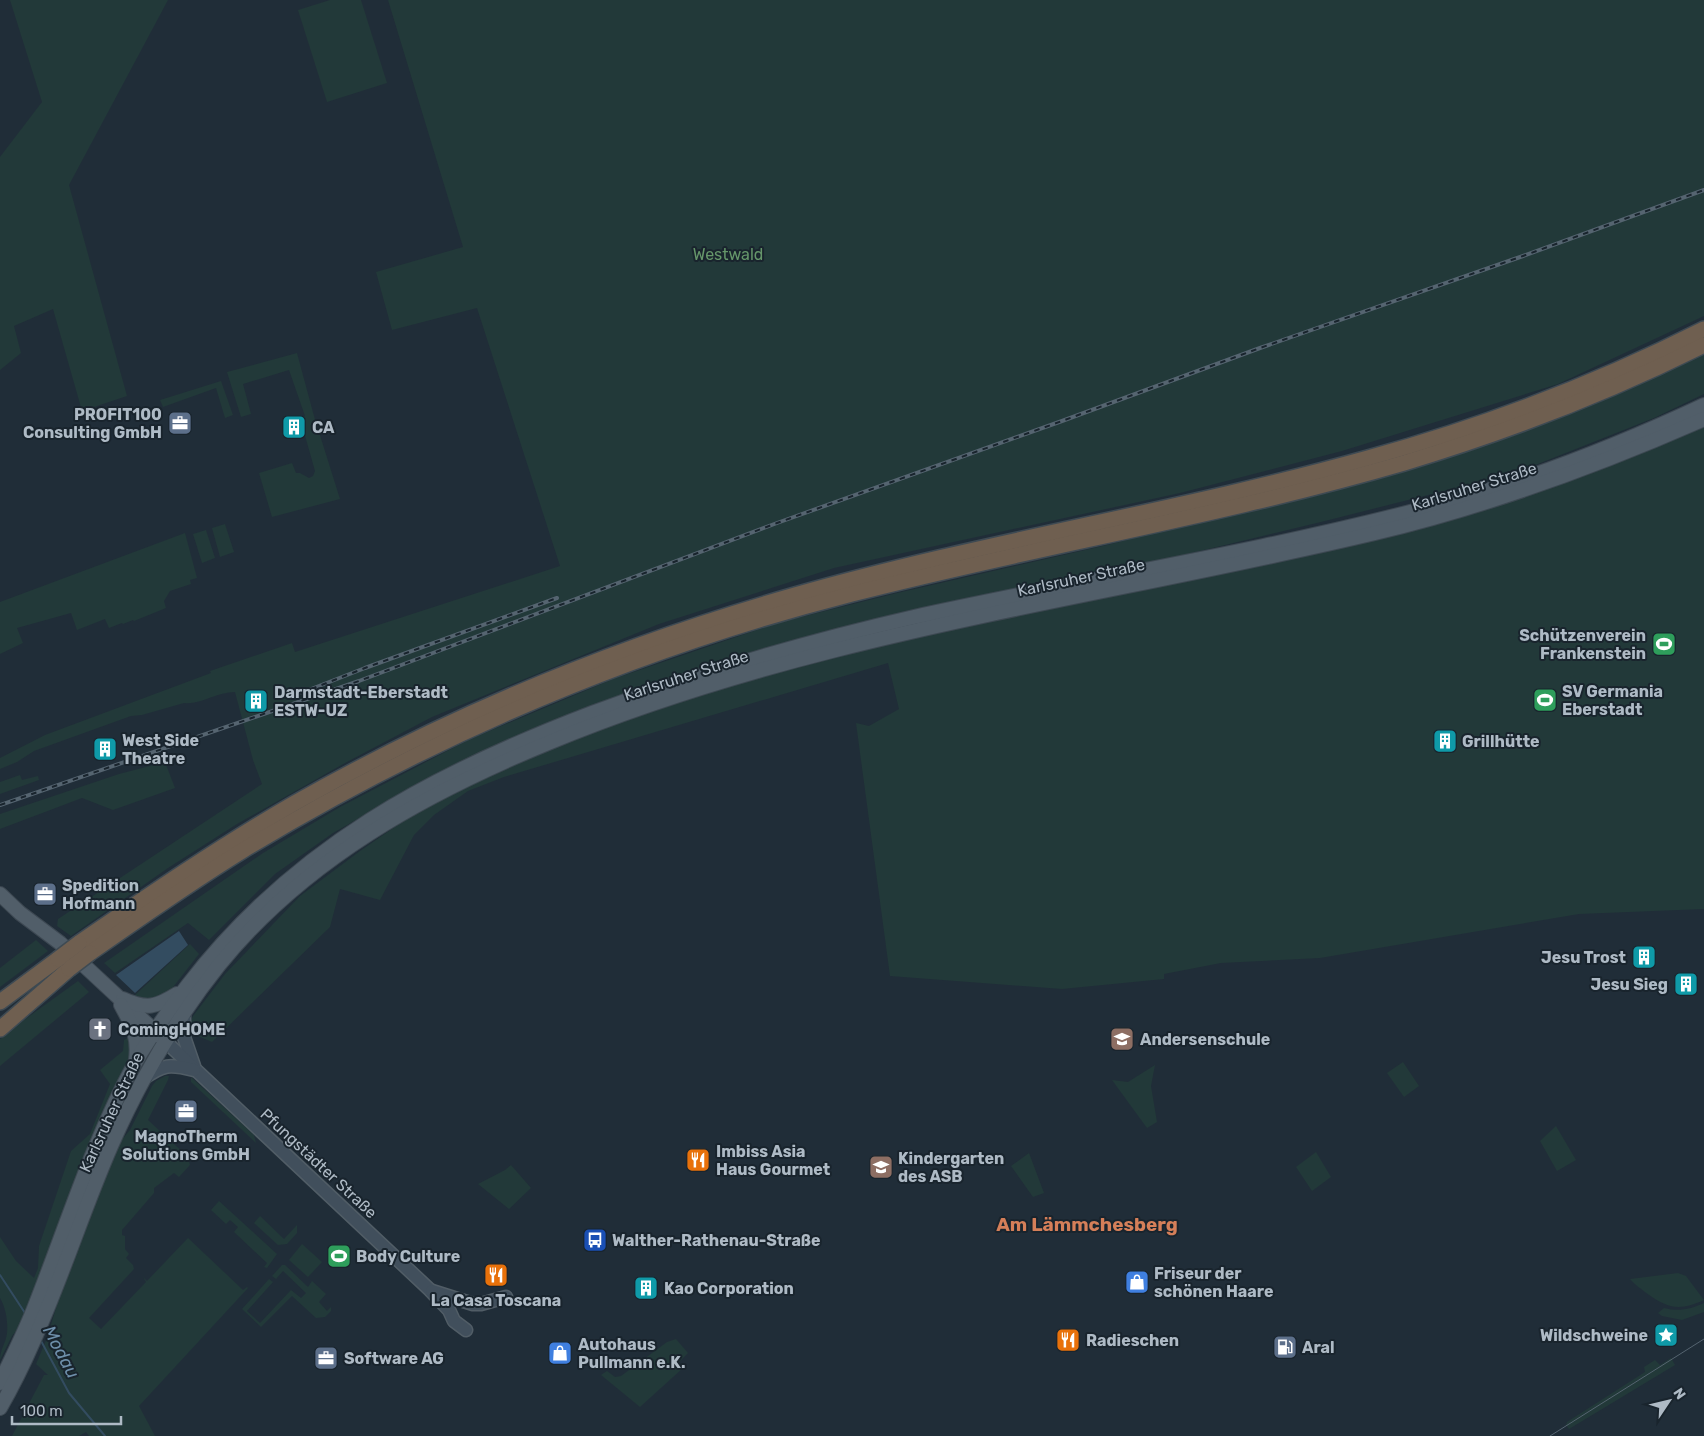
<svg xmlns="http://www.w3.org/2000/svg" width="1704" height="1436" font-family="Rubik,sans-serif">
	<rect width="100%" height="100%" fill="#202d38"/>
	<g fill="#223939">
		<polygon points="10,0 168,0 69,185 127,396 82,411 53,309 14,326 21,353 0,370 0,157 42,102"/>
		<polygon points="330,0 361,0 387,83 327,102 298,10"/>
		<path d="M388,0H1704V316L1558,384L1342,451L1180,493L834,568L659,624L432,717L345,763L237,824L168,868L71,936L57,926L58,919L262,784L253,760L235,692C217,692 200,705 184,703L142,715L131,716L34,751L17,762L0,769V758L45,735L211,673L210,671L292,643L295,652L560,566L477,308L392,330L376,272L463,247Z"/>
		<polygon points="1704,350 1704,394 1654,418 1515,473 1325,521 1150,563 837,629 557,720 487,749 416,786 333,833 275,874 209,940 188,923 115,973 104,963 263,853 340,807 468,740 613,679 777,623 897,593 1107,545 1408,468 1544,424 1633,385"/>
		<polygon points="297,353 314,416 340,499 272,517 259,473 292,463 296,473 300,473 309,478 313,476 315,471 300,418 305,416 289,370 243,384 251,414 241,417 227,372"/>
		<polygon points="221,381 233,415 225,418 216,388 163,407 160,400"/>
		<polygon points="1704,421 1704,909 1579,914 1320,958 1221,963 1164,974 1164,979 1062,989 890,976 856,723 869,726 899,709 888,663 504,777 468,791 434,815 414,835 380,900 340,889 330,927 212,1042 188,1032 190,1022 193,1016 225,974 300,896 360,851 441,795 518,758 708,689 927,632 1180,578"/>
		<polygon points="225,524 234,552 220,557 212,528"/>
		<polygon points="206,530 215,558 202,563 193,534"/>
		<polygon points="185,533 197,578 190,580 191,584 170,591 164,601 166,608 134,621 133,620 123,624 122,623 109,628 105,619 77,630 71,613 17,628 23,643 0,654 0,602"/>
		<polygon points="165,762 175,788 113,810 82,798 0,829 0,814 119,774"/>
		<polygon points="20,775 22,780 38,776 39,780 0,794 0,782"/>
		<polygon points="36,940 48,951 0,987 0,968"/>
		<polygon points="190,944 199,954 170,991 151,1001 134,996"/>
		<polygon points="78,981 89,992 0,1066 0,1039 24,1020"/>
		<path d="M129,1037L134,1047L21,1325L12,1336L0,1360C0,1349 6,1343 7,1333C8,1322 6,1308 0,1298V1237L16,1261L34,1278L38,1268L39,1246L71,1151L90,1134L110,1084L100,1070L123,1051L124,1040Z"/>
		<polygon points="1403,1062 1419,1086 1404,1097 1387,1073"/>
		<polygon points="1155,1065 1151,1086 1157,1122 1147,1128 1112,1080 1128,1082"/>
		<polygon points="165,1076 169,1076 168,1080 148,1120 188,1157 190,1165 179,1177 174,1173 154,1188 154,1193 122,1230 122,1235 125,1236 125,1249 129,1254 126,1258 133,1265 134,1269 89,1318 101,1329 146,1282 143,1277 147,1281 188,1238 243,1290 247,1287 248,1288 139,1406 155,1436 89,1436 86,1432 79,1436 12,1436 44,1375 48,1375 36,1364 47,1338 68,1268 120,1142 130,1130 152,1086 156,1081"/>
		<polygon points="191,1077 254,1135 256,1143 191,1082"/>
		<polygon points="1556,1126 1576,1160 1557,1171 1540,1141"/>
		<polygon points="1316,1152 1331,1177 1312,1191 1296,1167"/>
		<polygon points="1029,1153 1044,1193 1033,1197 1011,1166"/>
		<polygon points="511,1165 531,1188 509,1209 478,1184 505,1170"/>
		<polygon points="219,1201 277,1254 267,1268 264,1267 267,1263 234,1232 238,1227 230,1220 226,1224 211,1210"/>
		<polygon points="260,1216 284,1239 297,1225 297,1233 287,1244 278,1245 254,1223"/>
		<polygon points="302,1244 322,1262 308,1277 289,1260"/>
		<polygon points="282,1265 285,1265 308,1287 312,1281 326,1294 319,1302 327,1311 331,1307 331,1311 325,1317 316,1318 292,1296 261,1327 242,1309 269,1279 273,1282 247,1311 260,1323 291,1290 301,1298 306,1293 283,1271 276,1279 272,1276"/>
		<path d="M1678,1273L1686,1276L1704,1300C1678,1312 1667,1308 1645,1292C1640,1288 1634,1284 1630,1279Z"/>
		<path d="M1704,1303V1312L1682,1320L1662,1316L1658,1313L1664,1308C1679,1312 1691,1309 1704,1303Z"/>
		<circle cx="1666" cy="1335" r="9"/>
		<polygon points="676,1339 688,1353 678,1363 683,1368 640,1407 601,1375 607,1371 615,1377 621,1376 667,1342"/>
		<polygon points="1671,1358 1675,1365 1569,1429 1566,1425 1567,1422 1645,1372 1644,1367 1655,1360 1660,1365"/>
	</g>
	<polygon fill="#334c60" points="179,931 188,945 135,993 116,975"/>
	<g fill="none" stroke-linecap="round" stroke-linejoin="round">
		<g stroke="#334c60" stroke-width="2">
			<polyline points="0,1275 25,1313"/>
			<polyline points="40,1339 69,1393 105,1436"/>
		</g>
		<g stroke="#515d66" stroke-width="15">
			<g id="secondary">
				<polyline points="184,1014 184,1037 194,1066"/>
				<polyline points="165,1041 430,1290 449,1310 454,1321 466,1330"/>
				<path d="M143,1079C163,1064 170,1064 194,1070"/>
				<polyline points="432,1291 473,1304 481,1304 506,1297"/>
			</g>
		</g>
		<g stroke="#3d4852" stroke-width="16">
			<g id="primary">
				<polyline points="0,894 20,913 60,943 160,1036"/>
				<path d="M123,999C147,1010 156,1007 177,994"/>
				<path d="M121,1005C132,1025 139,1036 136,1060"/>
				<path d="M0,1383C12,1357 25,1332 35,1306C67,1225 93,1140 135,1063C150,1036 169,1010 188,985C294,847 432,774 592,713C697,674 805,642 914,617C1082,580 1252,553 1418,510C1517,485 1612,448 1704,405"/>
				<path d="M0,1408C12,1387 23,1365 33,1342C62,1278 83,1210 111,1146C139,1082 175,1020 219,965C304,860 424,794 548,743C813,633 1098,599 1375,533C1489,506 1597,466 1704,419"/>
			</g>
		</g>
		<g stroke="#3e4a53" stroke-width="18">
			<g id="motorway">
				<path d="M79,943C149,895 219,847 293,804C451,714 620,645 795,595C984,541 1179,511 1368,458C1484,426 1597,383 1704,329"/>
				<path d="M90,953C140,918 190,883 242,851C432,736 637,649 852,594C1035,547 1222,516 1404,463C1507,432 1608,393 1704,345"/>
				<polyline points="0,1002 58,959"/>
				<polyline points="0,1029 69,969"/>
			</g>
		</g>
		<use href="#secondary" stroke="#414f5c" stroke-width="12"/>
		<use href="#primary" stroke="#515e69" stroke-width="14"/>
		<use href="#motorway" stroke="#6f5f50" stroke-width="15"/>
		<polyline stroke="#556470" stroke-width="1" points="1550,1436 1704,1339"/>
		<g stroke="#556470" stroke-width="4">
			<g id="rail">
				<polyline points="301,693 365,668 557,598"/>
				<polyline points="0,805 359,681 777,523 1062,421 1260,348 1523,256 1704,190"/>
			</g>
		</g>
		<use href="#rail" stroke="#19242d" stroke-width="2" stroke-dasharray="5.5" stroke-linecap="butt"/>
		<g stroke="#3e4a53" stroke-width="18" stroke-linecap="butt">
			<g id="motorway-bridge">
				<polyline points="58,959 79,943"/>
				<polyline points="69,969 90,953"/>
			</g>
		</g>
		<use href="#motorway-bridge" stroke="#6f5f50" stroke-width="15"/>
	</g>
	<defs>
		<g id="office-square" transform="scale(1.25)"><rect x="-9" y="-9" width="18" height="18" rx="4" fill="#5c6f8a" stroke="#19242d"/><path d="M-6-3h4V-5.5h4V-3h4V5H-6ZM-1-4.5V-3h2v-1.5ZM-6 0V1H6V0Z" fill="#fff"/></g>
		<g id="building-square" transform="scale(1.25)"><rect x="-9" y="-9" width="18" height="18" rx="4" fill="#0f9aa8" stroke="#19242d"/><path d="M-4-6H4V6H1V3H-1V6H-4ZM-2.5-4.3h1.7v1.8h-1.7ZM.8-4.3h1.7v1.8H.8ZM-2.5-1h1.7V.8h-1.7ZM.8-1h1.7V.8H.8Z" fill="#fff"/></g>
		<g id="stadium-square" transform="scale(1.25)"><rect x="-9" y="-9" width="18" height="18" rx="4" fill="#2e9e5b" stroke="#19242d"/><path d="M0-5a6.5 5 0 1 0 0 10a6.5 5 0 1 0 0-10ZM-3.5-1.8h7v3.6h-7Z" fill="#fff"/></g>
		<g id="church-square" transform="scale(1.25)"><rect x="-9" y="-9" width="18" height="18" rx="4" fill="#6b7280" stroke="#19242d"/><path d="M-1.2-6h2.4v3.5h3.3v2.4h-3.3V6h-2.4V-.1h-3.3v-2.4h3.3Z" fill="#fff"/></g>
		<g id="school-square" transform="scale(1.25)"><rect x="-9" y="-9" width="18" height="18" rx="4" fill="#8d6e63" stroke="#19242d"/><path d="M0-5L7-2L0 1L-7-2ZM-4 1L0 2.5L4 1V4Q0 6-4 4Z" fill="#fff"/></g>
		<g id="restaurant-square" transform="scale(1.25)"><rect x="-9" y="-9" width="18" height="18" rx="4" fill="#e8710a" stroke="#19242d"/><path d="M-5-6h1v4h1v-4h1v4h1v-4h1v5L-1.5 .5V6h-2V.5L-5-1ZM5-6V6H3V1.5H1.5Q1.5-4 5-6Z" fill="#fff"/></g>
		<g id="bus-square" transform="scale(1.25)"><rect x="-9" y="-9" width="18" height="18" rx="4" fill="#1a4fb4" stroke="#19242d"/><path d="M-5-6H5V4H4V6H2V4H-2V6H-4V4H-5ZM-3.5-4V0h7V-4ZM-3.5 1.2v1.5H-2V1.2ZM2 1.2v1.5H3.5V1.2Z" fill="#fff"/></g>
		<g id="shop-square" transform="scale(1.25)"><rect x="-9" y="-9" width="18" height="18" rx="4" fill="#3f7fe0" stroke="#19242d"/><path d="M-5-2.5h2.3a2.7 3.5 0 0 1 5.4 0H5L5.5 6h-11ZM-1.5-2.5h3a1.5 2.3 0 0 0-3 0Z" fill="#fff"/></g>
		<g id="sight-square" transform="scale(1.25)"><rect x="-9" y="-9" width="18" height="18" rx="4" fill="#0f9aa8" stroke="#19242d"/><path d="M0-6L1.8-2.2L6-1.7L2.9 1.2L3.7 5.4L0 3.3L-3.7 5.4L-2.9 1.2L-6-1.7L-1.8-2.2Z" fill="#fff"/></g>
		<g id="fuel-square" transform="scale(1.25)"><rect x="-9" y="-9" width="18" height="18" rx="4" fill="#5c6f8a" stroke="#19242d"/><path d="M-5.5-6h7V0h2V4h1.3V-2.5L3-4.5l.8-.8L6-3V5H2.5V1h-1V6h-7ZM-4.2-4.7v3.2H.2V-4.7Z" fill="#fff"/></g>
	</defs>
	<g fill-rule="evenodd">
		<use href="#office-square" x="180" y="423"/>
		<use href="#building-square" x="294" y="427"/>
		<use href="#stadium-square" x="1664" y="644"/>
		<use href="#stadium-square" x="1545" y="700"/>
		<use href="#building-square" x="256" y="701"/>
		<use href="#building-square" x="1445" y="741"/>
		<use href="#building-square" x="105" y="749"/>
		<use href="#office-square" x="45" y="894"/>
		<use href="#building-square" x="1644" y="957"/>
		<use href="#building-square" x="1686" y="984"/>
		<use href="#church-square" x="100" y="1029"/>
		<use href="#school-square" x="1122" y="1039"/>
		<use href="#office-square" x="186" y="1111"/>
		<use href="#restaurant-square" x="698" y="1160"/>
		<use href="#school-square" x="881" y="1167"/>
		<use href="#bus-square" x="595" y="1240"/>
		<use href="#stadium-square" x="339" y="1256"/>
		<use href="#restaurant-square" x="496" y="1275"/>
		<use href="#shop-square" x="1137" y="1282"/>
		<use href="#building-square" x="646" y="1288"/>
		<use href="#sight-square" x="1666" y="1335"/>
		<use href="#restaurant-square" x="1068" y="1340"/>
		<use href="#fuel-square" x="1285" y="1347"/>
		<use href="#shop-square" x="560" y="1353"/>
		<use href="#office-square" x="326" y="1358"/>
	</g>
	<g text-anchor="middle" stroke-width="4" stroke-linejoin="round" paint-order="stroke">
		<g font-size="16" fill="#65966a" stroke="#19242d">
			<text x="728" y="260">Westwald</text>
		</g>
		<g font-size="16" font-weight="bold" fill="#aebac5" stroke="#19242d" text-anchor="start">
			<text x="162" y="420" text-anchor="end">PROFIT100<tspan x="162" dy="18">Consulting GmbH</tspan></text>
			<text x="312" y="433">CA</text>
			<text x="1646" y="641" text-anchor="end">Schützenverein<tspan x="1646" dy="18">Frankenstein</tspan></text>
			<text x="1562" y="697">SV Germania<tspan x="1562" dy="18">Eberstadt</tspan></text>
			<text x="274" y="698">Darmstadt-Eberstadt<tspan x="274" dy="18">ESTW-UZ</tspan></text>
			<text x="122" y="746">West Side<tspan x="122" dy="18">Theatre</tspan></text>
			<text x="1462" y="747">Grillhütte</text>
			<text x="62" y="891">Spedition<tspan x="62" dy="18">Hofmann</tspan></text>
			<text x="1626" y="963" text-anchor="end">Jesu Trost</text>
			<text x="1668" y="990" text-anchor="end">Jesu Sieg</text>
			<text x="118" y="1035">ComingHOME</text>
			<text x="1140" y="1045">Andersenschule</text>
			<text x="186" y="1142" text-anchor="middle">MagnoTherm<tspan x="186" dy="18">Solutions GmbH</tspan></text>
			<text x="716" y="1157">Imbiss Asia<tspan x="716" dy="18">Haus Gourmet</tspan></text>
			<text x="898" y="1164">Kindergarten<tspan x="898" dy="18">des ASB</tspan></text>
			<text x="612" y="1246">Walther-Rathenau-Straße</text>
			<text x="356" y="1262">Body Culture</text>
			<text x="1154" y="1279">Friseur der<tspan x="1154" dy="18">schönen Haare</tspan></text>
			<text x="664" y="1294">Kao Corporation</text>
			<text x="496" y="1306" text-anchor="middle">La Casa Toscana</text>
			<text x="1648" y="1341" text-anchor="end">Wildschweine</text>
			<text x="1086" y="1346">Radieschen</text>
			<text x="578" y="1350">Autohaus<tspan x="578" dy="18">Pullmann e.K.</tspan></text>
			<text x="1302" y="1353">Aral</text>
			<text x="344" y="1364">Software AG</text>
		</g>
		<g font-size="16" fill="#aebac5" stroke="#19242d">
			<text transform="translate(1474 486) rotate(-17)" y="6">Karlsruher Straße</text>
			<text transform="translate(1081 577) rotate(-12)" y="6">Karlsruher Straße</text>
			<text transform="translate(686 675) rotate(-18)" y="6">Karlsruher Straße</text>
			<text transform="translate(111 1112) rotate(-65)" y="6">Karlsruher Straße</text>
			<text transform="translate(319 1163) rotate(43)" y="6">Pfungstädter Straße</text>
		</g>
		<g font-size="18" font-style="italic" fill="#6e8faa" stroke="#19242d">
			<text transform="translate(61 1352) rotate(62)" y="6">Modau</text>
		</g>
		<g font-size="19" font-weight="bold" fill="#d57f59" stroke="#19242d">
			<text x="1087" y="1231">Am Lämmchesberg</text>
		</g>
	</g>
	<g transform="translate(1669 1401) rotate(55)" stroke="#19242d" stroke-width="4" paint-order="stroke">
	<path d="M0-4L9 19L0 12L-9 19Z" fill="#aebac5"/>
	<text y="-8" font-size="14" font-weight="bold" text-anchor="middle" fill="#aebac5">N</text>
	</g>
	<path d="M12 1416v8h109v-8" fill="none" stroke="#aebac5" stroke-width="2.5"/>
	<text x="20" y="1416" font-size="15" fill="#aebac5" stroke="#19242d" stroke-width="4" paint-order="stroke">100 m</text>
</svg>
